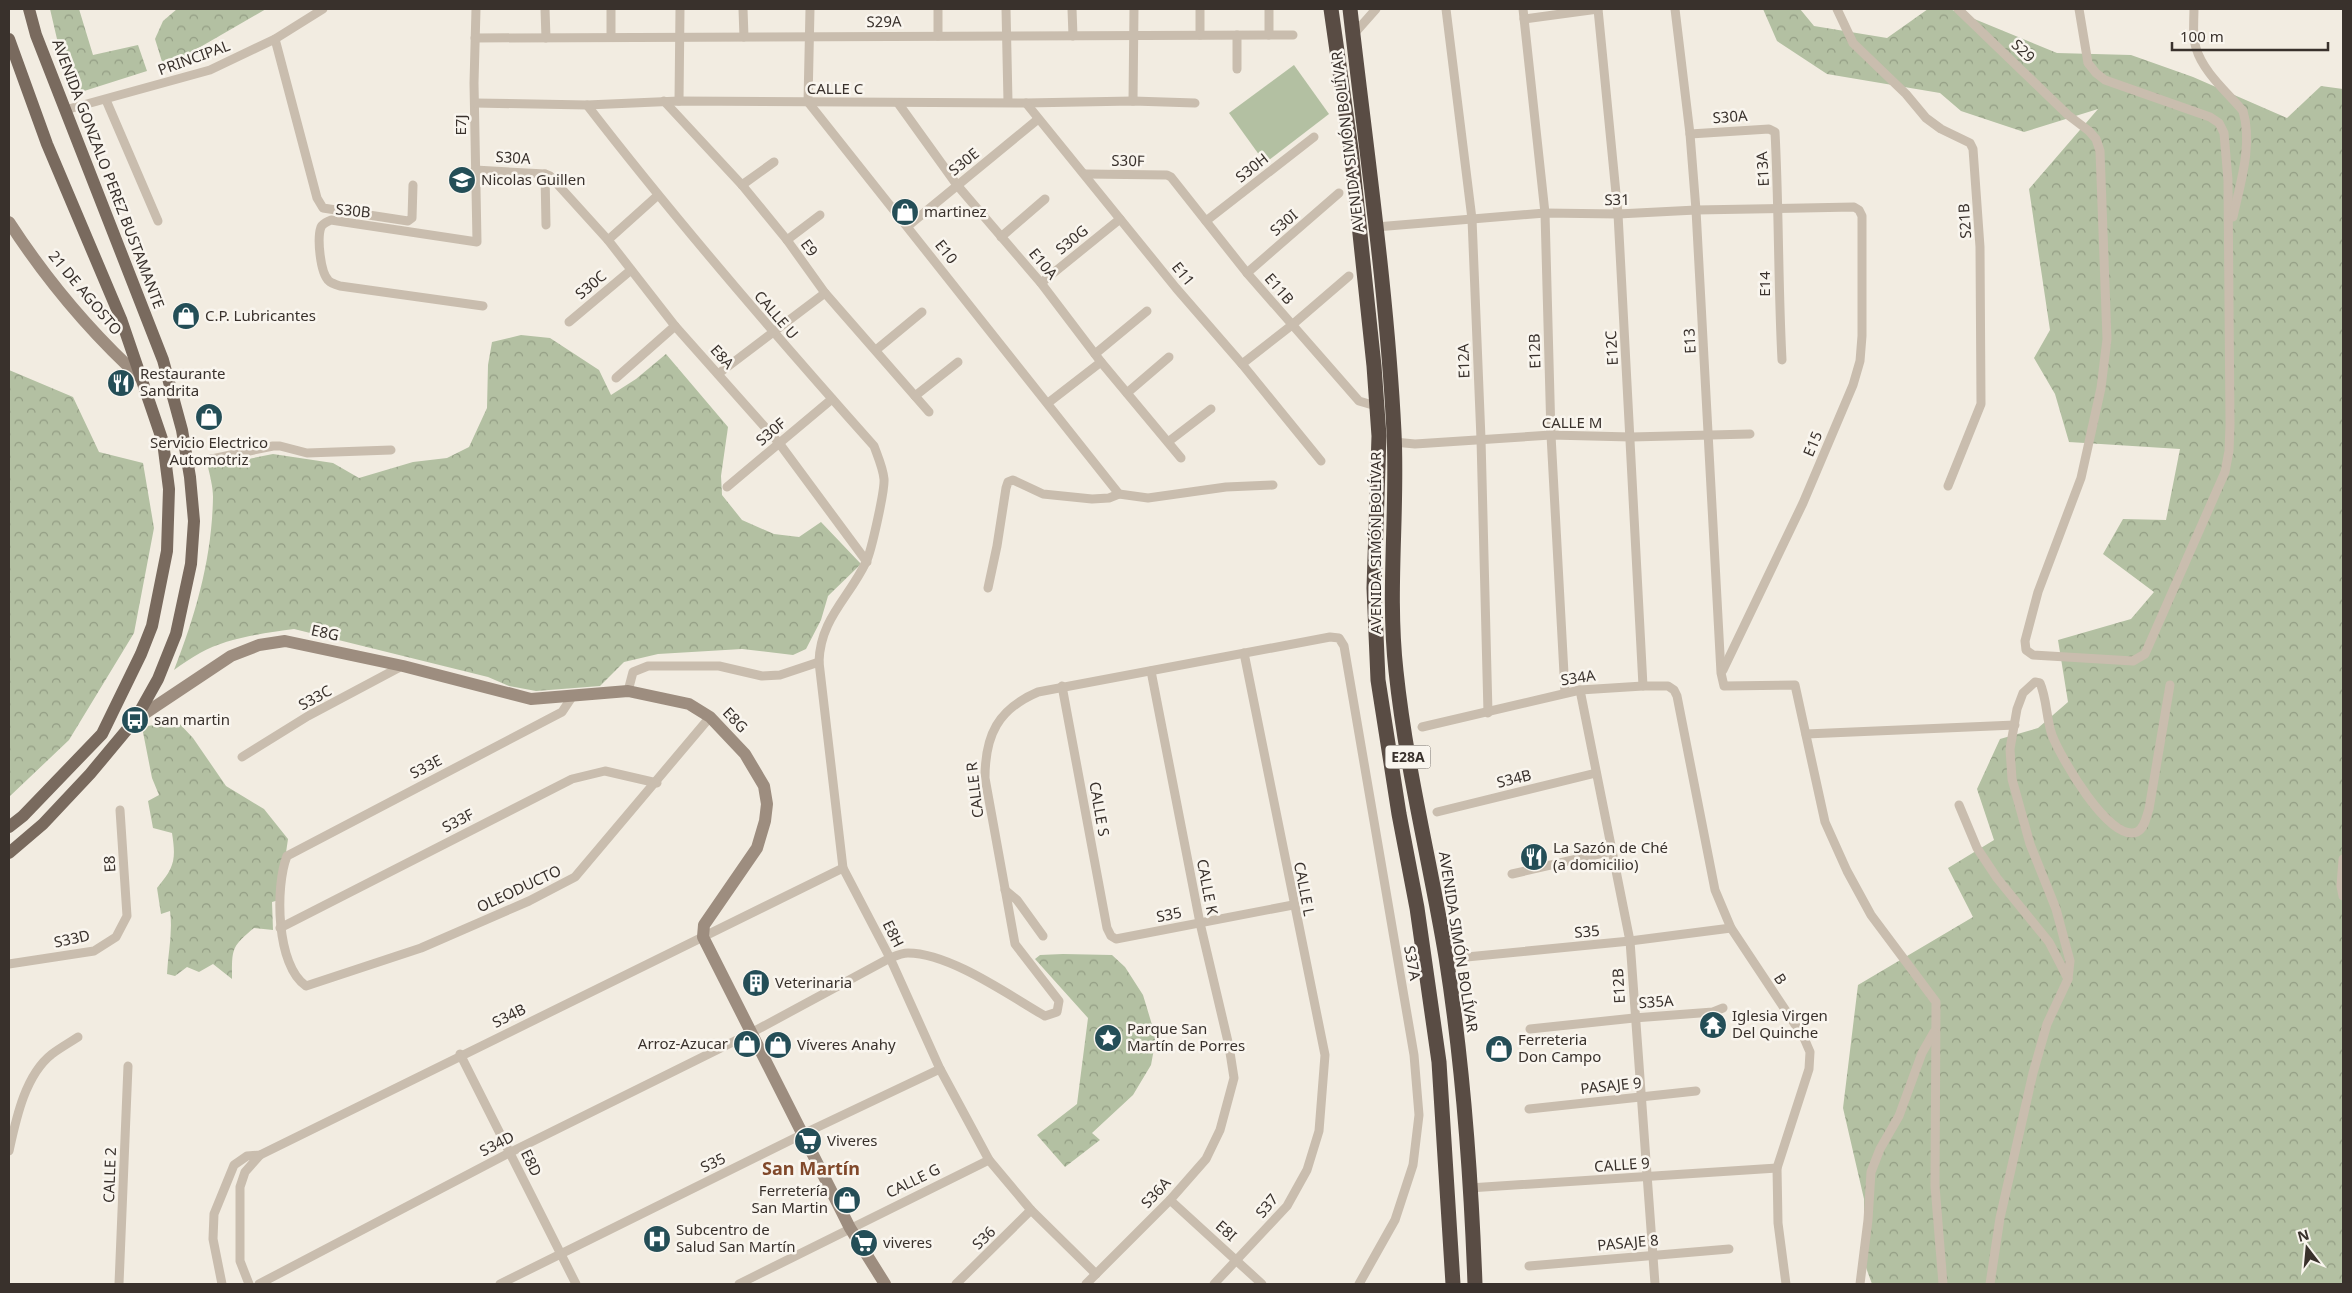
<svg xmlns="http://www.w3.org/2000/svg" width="2352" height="1293" font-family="'Noto Sans',sans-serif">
	<defs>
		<pattern id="forest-crowns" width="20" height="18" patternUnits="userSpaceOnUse" patternTransform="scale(1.25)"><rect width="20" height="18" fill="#b3c0a2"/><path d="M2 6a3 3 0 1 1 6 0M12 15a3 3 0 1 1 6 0" fill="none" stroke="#939d84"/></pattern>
	</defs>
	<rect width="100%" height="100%" fill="#f2ece1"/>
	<polygon fill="#b3c0a2" points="1294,65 1329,114 1265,163 1229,113"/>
	<g fill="url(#forest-crowns)">
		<polygon points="50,9 79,9 93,55 138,45 147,71 81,92 57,39"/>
		<polygon points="177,9 266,9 164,68 155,39 163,21"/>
		<polygon points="1763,9 1800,9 1814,26 1887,38 1928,9 1950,9 2057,53 2131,55 2193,77 2287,118 2321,86 2343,89 2343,1284 1872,1284 1864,1262 1864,1199 1843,1108 1858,985 1973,917 1948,868 1994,840 1977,789 2000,739 2038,728 2068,702 2058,640 2131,619 2154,592 2103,554 2123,519 2166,520 2180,449 2069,442 2055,394 2034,358 2050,330 2029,189 2098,109 2024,132 1961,111 1940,93 1827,74 1777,41"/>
		<path d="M521,335L550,338L599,370L611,395L636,379L666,354L728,427L721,476L722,495L742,520L774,534L799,537L821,522L861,564L828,596L821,620L806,649L793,655L742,649L658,654L624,662L600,686L536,691L509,686L488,677L294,629C264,633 227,638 200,653C191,658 182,664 174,670C196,614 212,558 213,497C213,487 210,476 208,467L273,454L333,463L359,478L413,462L447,458L469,447L487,408L488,365L492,342Z"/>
		<polygon points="9,370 73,397 99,452 143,463 154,528 134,633 69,740 9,797"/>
		<path d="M177,721L193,738L226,786L264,809L288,839L279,900L272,902L273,930L254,928C231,947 232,949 232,979L213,964L199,972L187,967L175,976L167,974C168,953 173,932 170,911L161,914L157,888C175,867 176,859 172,833L153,828L148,801L159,795L152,778L142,727Z"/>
		<polygon points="1063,954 1112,955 1125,967 1143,995 1156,1038 1151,1065 1133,1095 1092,1133 1100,1140 1065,1167 1037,1135 1077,1104 1088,1018 1035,959 1040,955"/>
	</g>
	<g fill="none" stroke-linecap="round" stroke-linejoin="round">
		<g stroke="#c9bdae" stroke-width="9">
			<path d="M476,9L474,83L477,242L331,220C327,222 323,223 321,227C317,238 320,273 329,281C331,283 337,285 340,286L483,306"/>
			<polyline points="545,9 546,38"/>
			<polyline points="611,9 611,37"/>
			<polyline points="743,9 744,37"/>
			<polyline points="810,9 808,102 1119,494"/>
			<polyline points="938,9 938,36"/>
			<polyline points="1006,9 1008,102"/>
			<polyline points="1072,9 1073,36"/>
			<polyline points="1200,9 1200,35"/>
			<polyline points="1269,9 1269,35"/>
			<polyline points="1446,9 1472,219 1481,439 1488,713"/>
			<polyline points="1523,9 1545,213 1551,435 1565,692"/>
			<polyline points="1598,9 1618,214 1643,686"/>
			<polyline points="1675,9 1690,134 1696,210 1721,673 1724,686 1795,685 1825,822 1847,871 1871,915 1936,1002 1935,1186 1943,1284"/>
			<polyline points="1837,9 1853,43 1906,94 1926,118 1941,129 1970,143 1973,149 1980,247 1981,404 1948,486"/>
			<polyline points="1958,9 2068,115 2089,131 2096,139 2100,151 2107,339 2101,388 2081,478 2038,592 2025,641 2026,650 2033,655 2133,661 2145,654 2225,472 2229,451 2230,425 2228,180 2224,133 2219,123 2210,117 2105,80 2096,73 2088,63 2079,9"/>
			<path d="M2194,9C2194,22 2192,36 2196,48C2203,72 2227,92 2243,111C2253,145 2240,184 2233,217"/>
			<polyline points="1524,19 1598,9"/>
			<polyline points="1237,35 1237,69"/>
			<polyline points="1353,35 1376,9"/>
			<polyline points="475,38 1293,35"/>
			<polyline points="275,39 317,198 323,208 408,221 412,218 413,185"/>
			<polyline points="106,100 158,221"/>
			<polyline points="664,101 742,185 787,240 825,293 929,412"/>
			<polyline points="679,101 680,9"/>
			<polyline points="1133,101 1134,9"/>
			<polyline points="475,103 587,105 679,101 1026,103 1133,101 1195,103"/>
			<polyline points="898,103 957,185 1041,283 1101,362 1181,458"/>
			<polyline points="1026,103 1176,288 1242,364 1321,461"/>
			<path d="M587,105C678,223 775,335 874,446C878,457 883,468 884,479C885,490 871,553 866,562C849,598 820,619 819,662L843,868L890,958L940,1069L989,1160L1031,1210L1096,1274"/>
			<polyline points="65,110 210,70 275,39 323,9"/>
			<path d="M1690,134L1769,129L1775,132C1779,208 1778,284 1782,360"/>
			<polyline points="475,170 545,174 550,176 608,240 675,326 779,443 867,562"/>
			<polyline points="545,174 546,225"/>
			<polyline points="1085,174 1167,175 1171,177 1247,273 1359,401 1376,406"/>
			<polyline points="742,185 774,162"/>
			<polyline points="1206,221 1314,137"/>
			<polyline points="908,226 1037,120"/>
			<polyline points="1376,227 1545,213 1618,214 1696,210 1854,207 1859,210 1862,216 1862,336 1860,361 1853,385 1803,503 1723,670"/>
			<polyline points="1001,237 1045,199"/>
			<polyline points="608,240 657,196"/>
			<polyline points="787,240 820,215"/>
			<polyline points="1247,273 1339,193"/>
			<polyline points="1041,283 1120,219"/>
			<polyline points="569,322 631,270"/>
			<polyline points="876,350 922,312"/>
			<polyline points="1095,354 1147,311"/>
			<polyline points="1242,364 1292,325 1349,276"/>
			<polyline points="718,374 825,293"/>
			<polyline points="616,378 675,326"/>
			<polyline points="1127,393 1169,357"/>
			<polyline points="915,396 958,362"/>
			<polyline points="1048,403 1101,362"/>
			<polyline points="1168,442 1211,409"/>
			<polyline points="1394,442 1415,444 1551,435 1631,437 1750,434"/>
			<polyline points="188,464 273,446 280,446 307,453 391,450"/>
			<polyline points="727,487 832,399"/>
			<polyline points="988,588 997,546 1006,488 1008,482 1013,480 1043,494 1092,499 1109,498 1119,494 1148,498 1226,487 1273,485"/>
			<polyline points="1062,686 1107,928 1111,936 1116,939 1293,905"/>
			<polyline points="1580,690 1630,941 1655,1284"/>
			<polyline points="628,691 633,672 648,666 719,666 762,676 780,675 819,662"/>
			<path d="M572,697L562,712L287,856C275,886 276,966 306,986L421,948L529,901L575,877L710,717"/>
			<polyline points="1422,727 1580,690 1643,686 1668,686 1674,690 1677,696 1715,890 1731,928 1804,1038 1810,1052 1809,1069 1777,1168 1778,1223 1786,1284"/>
			<polyline points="1806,734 2015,725"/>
			<polyline points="242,757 308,716 402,666"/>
			<polyline points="1959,805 1977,848 1997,878 2049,942 2068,979"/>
			<polyline points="1437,812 1596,773"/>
			<polyline points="2343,859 2341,886 2343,896"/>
			<polyline points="1512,874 1612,851"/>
			<polyline points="1005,890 1017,900 1043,936"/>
			<polyline points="280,928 572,779 605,771 657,783"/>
			<polyline points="1446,959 1630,941 1731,928"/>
			<polyline points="9,964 94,951 116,937 127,916 120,810"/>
			<polyline points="1530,1029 1634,1018 1713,1012 1723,1008"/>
			<polyline points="460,1054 576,1284"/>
			<polyline points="1529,1109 1696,1091"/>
			<path d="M9,1151C16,1119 25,1075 52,1054C60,1048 69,1043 78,1037"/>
			<polyline points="1469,1188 1777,1168"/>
			<polyline points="1170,1200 1262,1284"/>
			<polyline points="1529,1266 1729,1249"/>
			<polyline points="119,1284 128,1066"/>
			<polyline points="222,1284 213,1239 214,1214 234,1165 247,1156 260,1155 843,868"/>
			<polyline points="249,1284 240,1261 240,1187 245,1172 260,1155"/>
			<path d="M259,1284L511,1152L751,1033L890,958C895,956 902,953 908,953C950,953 1010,996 1045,1016L1057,1012L1059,1001L1015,944L985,778C985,735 998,709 1038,692L1330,637L1339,638L1344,646L1414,1055L1419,1115L1413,1165L1395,1220L1359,1284"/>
			<polyline points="500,1284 803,1134 940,1069"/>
			<polyline points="739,1284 989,1160"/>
			<polyline points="956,1284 1031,1210"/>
			<polyline points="1086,1284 1170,1200 1206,1159 1220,1130 1234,1078 1229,1046 1200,923 1151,671"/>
			<polyline points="1214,1284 1287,1206 1307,1170 1319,1131 1325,1055 1244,653"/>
			<polyline points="1860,1284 1868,1220 1871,1172 1880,1149 1899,1116 1922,1053 1934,1032"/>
			<path d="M1990,1284L2000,1218L2033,1073L2047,1024L2068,979L2070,961L2056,909L2030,844L2012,779L2010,749L2017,709L2023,693L2035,682L2040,683C2047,699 2046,718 2052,735C2060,756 2109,843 2137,832C2145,828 2146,817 2149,809L2170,685"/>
		</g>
		<g stroke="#9d8d7f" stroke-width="12">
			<path d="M9,222C46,279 92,334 143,380"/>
			<polyline points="135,720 231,656 259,645 285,641 403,666 531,699 628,691 689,704 710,717 745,754 764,786 767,804 765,821 757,848 704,925 703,937 850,1228 885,1284"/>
		</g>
		<g stroke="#796a5e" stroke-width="12">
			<polyline points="9,39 47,144 121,319 163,442 169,489 167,551 152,626 141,654 102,734 23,816 9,827"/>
			<polyline points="9,853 43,824 90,774 135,720 158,679 176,634 191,564 194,521 190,477 182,430 163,360 36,35 29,9"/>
		</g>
		<g stroke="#594c44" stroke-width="15">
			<polyline points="1331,9 1351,149 1374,366 1379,436 1374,588 1378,680 1399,814 1417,908 1439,1062 1453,1284"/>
			<path d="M1350,9C1366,150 1387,291 1394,432C1398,512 1387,591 1396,671C1406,767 1430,861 1446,957C1463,1064 1471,1175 1475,1284"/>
		</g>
	</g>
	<defs>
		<g id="school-disc" transform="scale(1.4375)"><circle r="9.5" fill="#244e57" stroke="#f9f5ee"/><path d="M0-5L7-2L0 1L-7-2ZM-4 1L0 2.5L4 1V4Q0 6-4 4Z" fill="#fff"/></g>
		<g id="shop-disc" transform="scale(1.4375)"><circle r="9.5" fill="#244e57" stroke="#f9f5ee"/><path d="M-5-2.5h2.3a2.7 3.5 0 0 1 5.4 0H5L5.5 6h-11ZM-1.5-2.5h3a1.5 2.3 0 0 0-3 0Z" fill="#fff"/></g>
		<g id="restaurant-disc" transform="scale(1.4375)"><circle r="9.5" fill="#244e57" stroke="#f9f5ee"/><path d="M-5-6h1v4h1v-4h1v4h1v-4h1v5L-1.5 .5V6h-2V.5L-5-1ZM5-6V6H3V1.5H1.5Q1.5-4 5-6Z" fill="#fff"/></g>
		<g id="bus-disc" transform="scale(1.4375)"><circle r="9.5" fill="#244e57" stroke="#f9f5ee"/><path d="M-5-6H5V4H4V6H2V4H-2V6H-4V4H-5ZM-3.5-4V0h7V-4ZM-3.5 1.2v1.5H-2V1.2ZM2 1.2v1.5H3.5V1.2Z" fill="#fff"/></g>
		<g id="building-disc" transform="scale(1.4375)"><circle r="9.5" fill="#244e57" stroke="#f9f5ee"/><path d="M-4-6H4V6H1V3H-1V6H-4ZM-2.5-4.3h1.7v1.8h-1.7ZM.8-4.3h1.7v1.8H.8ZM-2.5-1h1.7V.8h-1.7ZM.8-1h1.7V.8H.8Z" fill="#fff"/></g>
		<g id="temple-disc" transform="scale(1.4375)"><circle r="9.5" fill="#244e57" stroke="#f9f5ee"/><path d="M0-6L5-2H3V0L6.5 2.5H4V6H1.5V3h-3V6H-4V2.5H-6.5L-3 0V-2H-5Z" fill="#fff"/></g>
		<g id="sight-disc" transform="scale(1.4375)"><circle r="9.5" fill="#244e57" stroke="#f9f5ee"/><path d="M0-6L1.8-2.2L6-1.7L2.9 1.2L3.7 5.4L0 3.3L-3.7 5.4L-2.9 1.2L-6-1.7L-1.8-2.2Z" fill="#fff"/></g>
		<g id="supermarket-disc" transform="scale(1.4375)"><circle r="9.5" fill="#244e57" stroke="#f9f5ee"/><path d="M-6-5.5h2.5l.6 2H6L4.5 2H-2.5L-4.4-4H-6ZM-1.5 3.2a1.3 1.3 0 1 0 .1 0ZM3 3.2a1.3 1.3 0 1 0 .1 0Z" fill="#fff"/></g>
		<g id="hospital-disc" transform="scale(1.4375)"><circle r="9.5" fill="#244e57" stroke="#f9f5ee"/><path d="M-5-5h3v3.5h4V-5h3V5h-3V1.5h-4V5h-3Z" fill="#fff"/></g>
	</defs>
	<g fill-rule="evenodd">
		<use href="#school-disc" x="462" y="180"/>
		<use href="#shop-disc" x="905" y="212"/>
		<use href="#shop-disc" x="186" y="316"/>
		<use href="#restaurant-disc" x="121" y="383"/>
		<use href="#shop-disc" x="209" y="417"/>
		<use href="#bus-disc" x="135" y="720"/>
		<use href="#restaurant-disc" x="1534" y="857"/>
		<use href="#building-disc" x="756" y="983"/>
		<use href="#temple-disc" x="1713" y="1025"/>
		<use href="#sight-disc" x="1108" y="1038"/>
		<use href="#shop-disc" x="747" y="1044"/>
		<use href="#shop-disc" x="778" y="1045"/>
		<use href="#shop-disc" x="1499" y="1049"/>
		<use href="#supermarket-disc" x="808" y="1141"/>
		<use href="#shop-disc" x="847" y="1200"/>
		<use href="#hospital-disc" x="657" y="1239"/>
		<use href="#supermarket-disc" x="864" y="1243"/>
	</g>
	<g text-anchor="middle" stroke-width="5" stroke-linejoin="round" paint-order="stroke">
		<rect fill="#f9f5ee" stroke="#736c66" stroke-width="1" x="1385.5" y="745.5" width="45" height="23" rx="4"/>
		<g font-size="14" font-weight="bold" fill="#39312c">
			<text x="1408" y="762">E28A</text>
		</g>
		<g font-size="15" fill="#39312c" stroke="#f9f5ee">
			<text transform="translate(884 22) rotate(-1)" y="5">S29A</text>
			<text transform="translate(2023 51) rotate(44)" y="5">S29</text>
			<text transform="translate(194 58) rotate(-20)" y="5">PRINCIPAL</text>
			<text x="835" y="94">CALLE C</text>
			<text transform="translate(1730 117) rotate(-4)" y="5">S30A</text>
			<text transform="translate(461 125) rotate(-90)" y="5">E7J</text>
			<text transform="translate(1348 142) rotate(-97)" y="5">AVENIDA SIMÓN BOLÍVAR</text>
			<text transform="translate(513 158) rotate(3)" y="5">S30A</text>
			<text transform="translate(1128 161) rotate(1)" y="5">S30F</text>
			<text transform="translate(964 162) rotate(-39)" y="5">S30E</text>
			<text transform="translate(1252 168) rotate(-38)" y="5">S30H</text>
			<text transform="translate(1763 169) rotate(-93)" y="5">E13A</text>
			<text transform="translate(108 174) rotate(69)" y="5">AVENIDA GONZALO PEREZ BUSTAMANTE</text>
			<text transform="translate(1617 200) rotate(-1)" y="5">S31</text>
			<text transform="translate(353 211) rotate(6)" y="5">S30B</text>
			<text transform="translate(1965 221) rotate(-94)" y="5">S21B</text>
			<text transform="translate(1284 223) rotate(-41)" y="5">S30I</text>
			<text transform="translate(1072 240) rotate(-39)" y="5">S30G</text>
			<text transform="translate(809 248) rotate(54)" y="5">E9</text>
			<text transform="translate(946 252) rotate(52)" y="5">E10</text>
			<text transform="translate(1043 264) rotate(50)" y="5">E10A</text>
			<text transform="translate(1183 274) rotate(51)" y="5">E11</text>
			<text transform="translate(1765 284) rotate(-90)" y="5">E14</text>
			<text transform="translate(591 285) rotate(-40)" y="5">S30C</text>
			<text transform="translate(1279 289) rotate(49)" y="5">E11B</text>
			<text transform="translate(85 293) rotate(50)" y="5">21 DE AGOSTO</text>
			<text transform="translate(776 315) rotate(49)" y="5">CALLE U</text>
			<text transform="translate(1690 341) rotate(-93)" y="5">E13</text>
			<text transform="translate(1612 348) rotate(-93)" y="5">E12C</text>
			<text transform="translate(1535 351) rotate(-92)" y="5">E12B</text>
			<text transform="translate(722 357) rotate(48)" y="5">E8A</text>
			<text transform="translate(1464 361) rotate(-92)" y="5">E12A</text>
			<text x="1572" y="428">CALLE M</text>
			<text transform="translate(771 432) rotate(-40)" y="5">S30F</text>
			<text transform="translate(1813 444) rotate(-67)" y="5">E15</text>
			<text transform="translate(1376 543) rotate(-90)" y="5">AVENIDA SIMÓN BOLÍVAR</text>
			<text transform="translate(325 633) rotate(12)" y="5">E8G</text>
			<text transform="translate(1578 678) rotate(-8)" y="5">S34A</text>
			<text transform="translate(315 698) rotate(-29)" y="5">S33C</text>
			<text transform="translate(735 720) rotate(46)" y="5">E8G</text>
			<text transform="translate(426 767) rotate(-27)" y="5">S33E</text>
			<text transform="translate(1514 779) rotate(-14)" y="5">S34B</text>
			<text transform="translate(975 790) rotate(-97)" y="5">CALLE R</text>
			<text transform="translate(1099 809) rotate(80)" y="5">CALLE S</text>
			<text transform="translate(458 821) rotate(-27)" y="5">S33F</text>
			<text transform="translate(110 864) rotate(-94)" y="5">E8</text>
			<text transform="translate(1207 887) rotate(79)" y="5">CALLE K</text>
			<text transform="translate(519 889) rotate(-25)" y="5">OLEODUCTO</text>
			<text transform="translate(1304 889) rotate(79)" y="5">CALLE L</text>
			<text transform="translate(1169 915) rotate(-11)" y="5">S35</text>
			<text transform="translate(1587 932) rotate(-5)" y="5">S35</text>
			<text transform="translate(893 934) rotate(63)" y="5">E8H</text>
			<text transform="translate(72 939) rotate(-12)" y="5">S33D</text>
			<text transform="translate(1458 942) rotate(81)" y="5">AVENIDA SIMÓN BOLÍVAR</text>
			<text transform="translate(1412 963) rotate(80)" y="5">S37A</text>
			<text transform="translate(1780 979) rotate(57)" y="5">B</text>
			<text transform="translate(1619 986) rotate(-93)" y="5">E12B</text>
			<text transform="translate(1656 1002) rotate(-4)" y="5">S35A</text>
			<text transform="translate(509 1016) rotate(-26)" y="5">S34B</text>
			<text transform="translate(1611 1086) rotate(-6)" y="5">PASAJE 9</text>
			<text transform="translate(497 1144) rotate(-27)" y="5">S34D</text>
			<text transform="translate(531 1163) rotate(64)" y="5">E8D</text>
			<text transform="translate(713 1163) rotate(-26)" y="5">S35</text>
			<text transform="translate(1622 1165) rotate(-4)" y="5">CALLE 9</text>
			<text transform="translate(110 1175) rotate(-88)" y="5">CALLE 2</text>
			<text transform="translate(913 1181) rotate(-26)" y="5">CALLE G</text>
			<text transform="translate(1156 1193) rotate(-47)" y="5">S36A</text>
			<text transform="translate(1267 1206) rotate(-50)" y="5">S37</text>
			<text transform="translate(1226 1231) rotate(42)" y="5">E8I</text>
			<text transform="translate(984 1238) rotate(-45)" y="5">S36</text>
			<text transform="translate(1628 1243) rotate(-5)" y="5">PASAJE 8</text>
		</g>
		<g font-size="15" fill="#39312c" stroke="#f9f5ee" text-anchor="start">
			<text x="481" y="185">Nicolas Guillen</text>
			<text x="924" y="217">martinez</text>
			<text x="205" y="321">C.P. Lubricantes</text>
			<text x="140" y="379">Restaurante<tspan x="140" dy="17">Sandrita</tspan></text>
			<text x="209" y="448" text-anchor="middle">Servicio Electrico<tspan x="209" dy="17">Automotriz</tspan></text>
			<text x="154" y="725">san martin</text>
			<text x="1553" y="853">La Sazón de Ché<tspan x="1553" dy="17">(a domicilio)</tspan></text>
			<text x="775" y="988">Veterinaria</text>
			<text x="1732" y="1021">Iglesia Virgen<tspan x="1732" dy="17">Del Quinche</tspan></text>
			<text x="1127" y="1034">Parque San<tspan x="1127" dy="17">Martín de Porres</tspan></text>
			<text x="1518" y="1045">Ferreteria<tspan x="1518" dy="17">Don Campo</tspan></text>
			<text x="728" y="1049" text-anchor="end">Arroz-Azucar</text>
			<text x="797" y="1050">Víveres Anahy</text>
			<text x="827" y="1146">Viveres</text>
			<text x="828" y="1196" text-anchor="end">Ferretería<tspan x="828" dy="17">San Martin</tspan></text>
			<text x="676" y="1235">Subcentro de<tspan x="676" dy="17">Salud San Martín</tspan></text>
			<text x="883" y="1248">viveres</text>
		</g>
		<g font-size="18" font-weight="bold" fill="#81492b" stroke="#f9f5ee">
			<text x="811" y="1175">San Martín</text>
		</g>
	</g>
	<rect width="2352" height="1293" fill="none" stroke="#39312c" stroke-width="20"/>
	<g transform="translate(2307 1248) rotate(344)" stroke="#f9f5ee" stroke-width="4" paint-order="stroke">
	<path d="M0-4L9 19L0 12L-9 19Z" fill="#39312c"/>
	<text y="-8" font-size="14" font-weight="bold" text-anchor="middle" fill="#39312c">N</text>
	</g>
	<path d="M2172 42v8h156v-8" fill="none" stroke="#39312c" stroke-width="2.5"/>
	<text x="2180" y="42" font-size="15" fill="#39312c" stroke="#f9f5ee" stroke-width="4" paint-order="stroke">100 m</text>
</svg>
